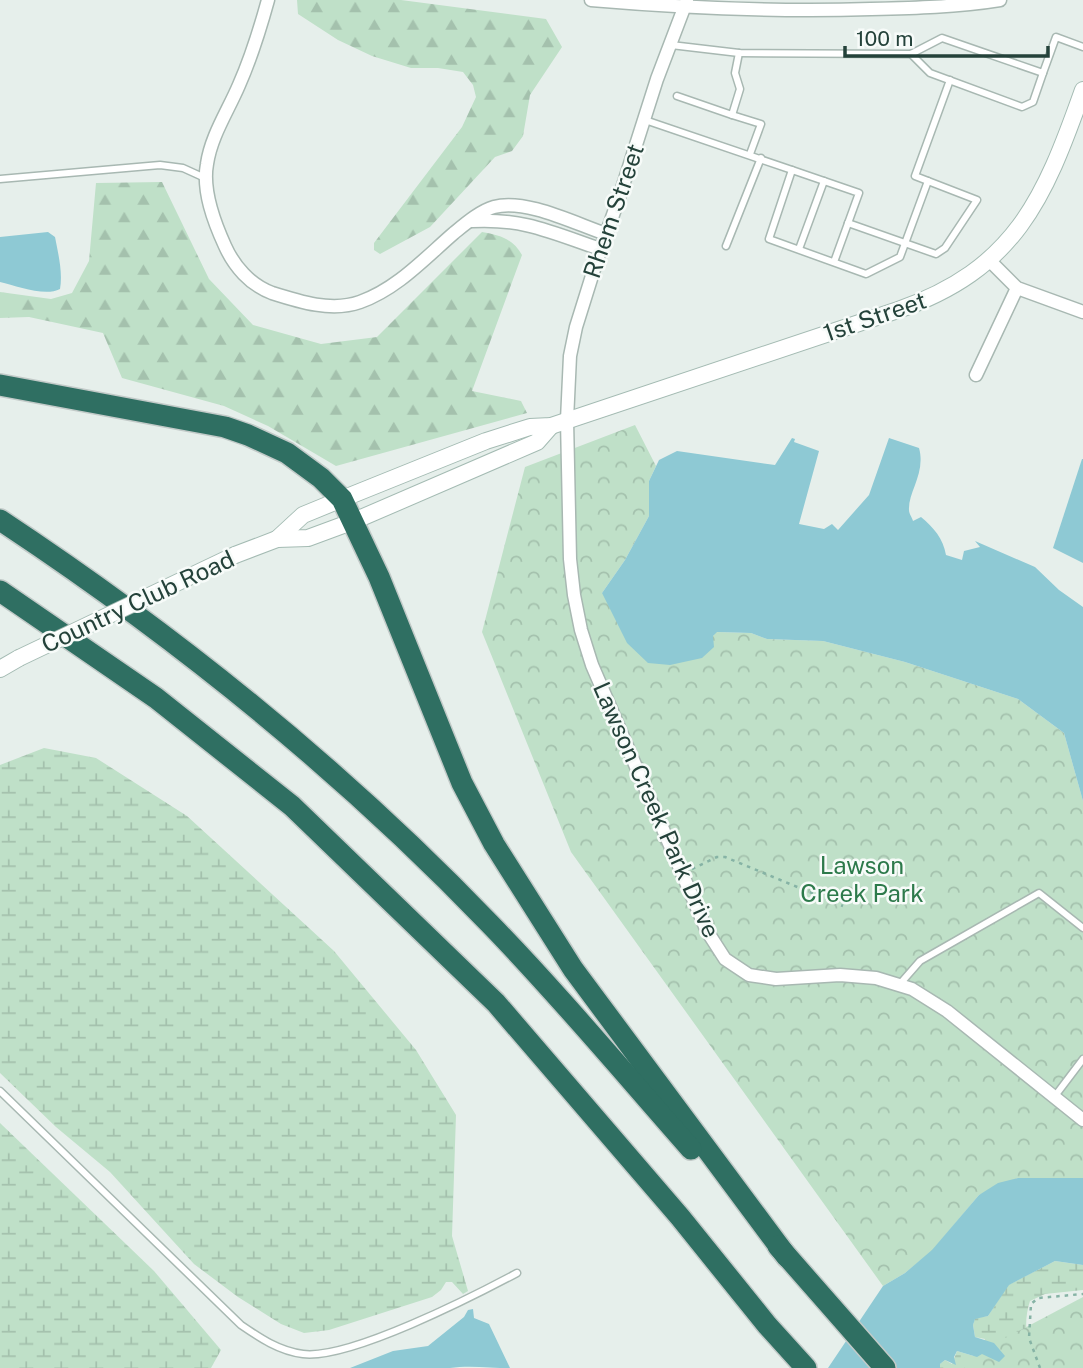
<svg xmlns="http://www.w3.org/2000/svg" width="1083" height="1368" font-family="'Public Sans',sans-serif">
	<defs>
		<pattern id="forest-firs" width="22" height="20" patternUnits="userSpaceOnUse" patternTransform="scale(1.75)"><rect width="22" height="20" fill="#bfe0c8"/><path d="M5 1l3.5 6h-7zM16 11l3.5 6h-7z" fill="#a4c1ad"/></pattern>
		<pattern id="wetland-marsh" width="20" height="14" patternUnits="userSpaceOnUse" patternTransform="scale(1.75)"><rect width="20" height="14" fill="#bfe0c8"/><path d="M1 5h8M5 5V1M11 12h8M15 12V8" fill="none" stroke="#a4c1ad"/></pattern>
		<pattern id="park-crowns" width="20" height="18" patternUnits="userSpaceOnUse" patternTransform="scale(1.75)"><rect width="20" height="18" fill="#bfe0c8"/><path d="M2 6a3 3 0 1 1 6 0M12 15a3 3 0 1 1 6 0" fill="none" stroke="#a4c1ad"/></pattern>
	</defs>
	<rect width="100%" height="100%" fill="#e6efeb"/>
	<g fill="url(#forest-firs)">
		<polygon points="297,0 401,0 546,19 562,47 530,95 523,136 512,151 495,157 430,227 380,254 374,250 374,243 462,127 476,97 473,85 463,72 438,68 411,68 372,56 338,40 298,14"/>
		<path d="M162,182L209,279L253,325L321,344L377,337L482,232C500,235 513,239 522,255L472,391L521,401L527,413L336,466L268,426L224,406L122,378L103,333L29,317L0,318V292L51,299L72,293L89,261L96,183Z"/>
	</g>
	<g fill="url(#wetland-marsh)">
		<polygon points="44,748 96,758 187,816 334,951 416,1050 456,1115 452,1236 468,1291 463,1294 452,1282 446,1282 441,1290 432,1297 329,1330 304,1333 281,1324 238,1297 194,1264 110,1172 56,1127 0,1073 0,765"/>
		<polygon points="0,1123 154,1271 221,1350 211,1368 0,1368"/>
		<path d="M1055,1261L1083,1265V1290L1045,1294L1030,1301C1022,1325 1028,1345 1035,1368H940V1364L945,1360L952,1364L957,1351L977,1357L985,1339L975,1337L973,1325L975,1318L988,1316L1008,1285Z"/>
	</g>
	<g fill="url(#park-crowns)">
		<polygon points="635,425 656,466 649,481 649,516 625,560 602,593 713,636 716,632 751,633 767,639 823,641 905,662 1018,699 1064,733 1083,801 1083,1178 1018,1178 979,1195 932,1251 905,1273 883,1286 571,852 482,632 525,467"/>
		<polygon points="1083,1297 1083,1368 964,1368 977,1353"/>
	</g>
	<g fill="#8ec9d4">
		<path d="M48,232L55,237C58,253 63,272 60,289C45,297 17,286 0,282V237Z"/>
		<path d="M792,438L795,439L794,442L819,451L799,524L824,529L832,524L838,530L869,495L889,438L919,448C926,473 908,492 909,510C909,514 912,517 913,521L921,517C934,528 943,538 946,555L962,560L964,551L980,547L975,541L1035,567L1059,590L1083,607V801L1064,733L1018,699L905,662L823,641L767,639L751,633L717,632L713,636L714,647L702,658L670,665L648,663L627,643L602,593L625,560L649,516V481L659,460L677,451L775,465Z"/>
		<polygon points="1082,459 1083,459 1083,563 1053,548"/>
		<polygon points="1018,1178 1083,1178 1083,1265 1055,1261 1009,1285 988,1316 975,1319 973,1325 975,1337 994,1343 1005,1356 999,1362 982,1354 977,1357 957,1351 954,1357 956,1365 945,1360 940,1364 940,1368 828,1368 883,1286 905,1273 932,1250 979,1195 998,1183"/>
		<path d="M473,1309L474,1318L489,1324L510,1368C490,1368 469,1365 450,1368H350L393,1351L428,1346L464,1317L468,1310Z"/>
	</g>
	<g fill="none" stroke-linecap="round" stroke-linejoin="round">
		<g stroke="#a8b8b2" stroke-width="9">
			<g id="lane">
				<polyline points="671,45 739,53 911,54 942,38 1043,73 1056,37 1083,47"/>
				<polyline points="911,54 930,73 1022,107 1033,102 1043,73"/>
				<polyline points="677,96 732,115 740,89 735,73 739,53"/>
				<polyline points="732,115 761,124 750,154"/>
				<polyline points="645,120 792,170"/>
				<polyline points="0,179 160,165 183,168 205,178"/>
				<polyline points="848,223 936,254 945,248 977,200 915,176 950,80"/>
				<polyline points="726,246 761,158"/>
				<polyline points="799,249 824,181"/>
				<polyline points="834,262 859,193 792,170 769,239 866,274 900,257 928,181"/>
				<polyline points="899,985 920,961 1039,893 1083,928"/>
				<path d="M0,1091L241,1325C260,1338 279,1351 303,1354C349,1360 474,1296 517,1273"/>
				<polyline points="1055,1096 1083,1059"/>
			</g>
		</g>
		<g stroke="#a8b8b2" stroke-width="15">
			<g id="street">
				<path d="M268,0C260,29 251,58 239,85C228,111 211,136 207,164C202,191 214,222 225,246C234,266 250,285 272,293C300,302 332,312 360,302C397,289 425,258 454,233C465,224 480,211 494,207C525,198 576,224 606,234"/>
				<path d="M591,0C685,8 777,12 871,9C914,8 957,7 1000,0"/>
				<polyline points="687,0 657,79 620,195 596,263 576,327 570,356 567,420 570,559 574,595 581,630 592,665 707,931 725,959 749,975 776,979 840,975 876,978 912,989 947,1011 1083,1120"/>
				<path d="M472,221C523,218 553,233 600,249"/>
				<polyline points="989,260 1017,288 1083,312"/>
				<polyline points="976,375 1017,288"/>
			</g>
		</g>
		<g stroke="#a4bbb3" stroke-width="18">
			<g id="secondary">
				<path d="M277,539L303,515L342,499L486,441L530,427L551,426L898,310C1015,269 1044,200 1083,90"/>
				<polyline points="235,555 277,539 308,538 354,521 537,442 551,426"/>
				<polyline points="0,669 19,658"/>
			</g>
		</g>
		<g stroke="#c2cac8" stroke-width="24">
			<g id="highway">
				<polyline points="0,385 225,427 248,435 287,453 321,478 342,499 379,577 462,783 494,844 573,969 787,1257"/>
				<path d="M0,520C177,637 343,771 490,924C560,996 624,1073 691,1149"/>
				<polyline points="0,591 156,698 292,806 496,1003 680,1217 767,1325 806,1368"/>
				<polyline points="778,1246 885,1368"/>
			</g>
		</g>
		<g stroke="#86b3a5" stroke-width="2.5" stroke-dasharray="3.5 5" stroke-linecap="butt">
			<polyline points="692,869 717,857 725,857 843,906"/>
			<polyline points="1040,1368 1029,1338 1031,1304 1038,1298 1083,1294"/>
		</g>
		<use href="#lane" stroke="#fff" stroke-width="6"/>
		<use href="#street" stroke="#fff" stroke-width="12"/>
		<use href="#secondary" stroke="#fff" stroke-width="16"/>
		<use href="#highway" stroke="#2f6f62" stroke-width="21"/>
		<g stroke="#a4bbb3" stroke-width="18" stroke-linecap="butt">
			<polyline id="secondary-bridge" points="19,658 235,555"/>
		</g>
		<use href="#secondary-bridge" stroke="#fff" stroke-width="16"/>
	</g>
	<g text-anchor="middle" stroke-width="5" stroke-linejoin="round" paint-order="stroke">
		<g font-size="24" fill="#24423a" stroke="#f7fbf9">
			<text transform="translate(614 211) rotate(-71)" y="8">Rhem Street</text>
			<text transform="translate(875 317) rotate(-19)" y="8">1st Street</text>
			<text transform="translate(138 602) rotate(-25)" y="8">Country Club Road</text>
			<text transform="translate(656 810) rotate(66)" y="8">Lawson Creek Park Drive</text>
		</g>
		<g font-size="24" fill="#2d7a4b" stroke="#f7fbf9">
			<text x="862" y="874">Lawson<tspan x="862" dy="28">Creek Park</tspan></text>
		</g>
	</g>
	<path d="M845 46v10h203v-10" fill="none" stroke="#24423a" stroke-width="3.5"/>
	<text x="856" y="46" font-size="21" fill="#24423a" stroke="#f7fbf9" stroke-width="5" paint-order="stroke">100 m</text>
</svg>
